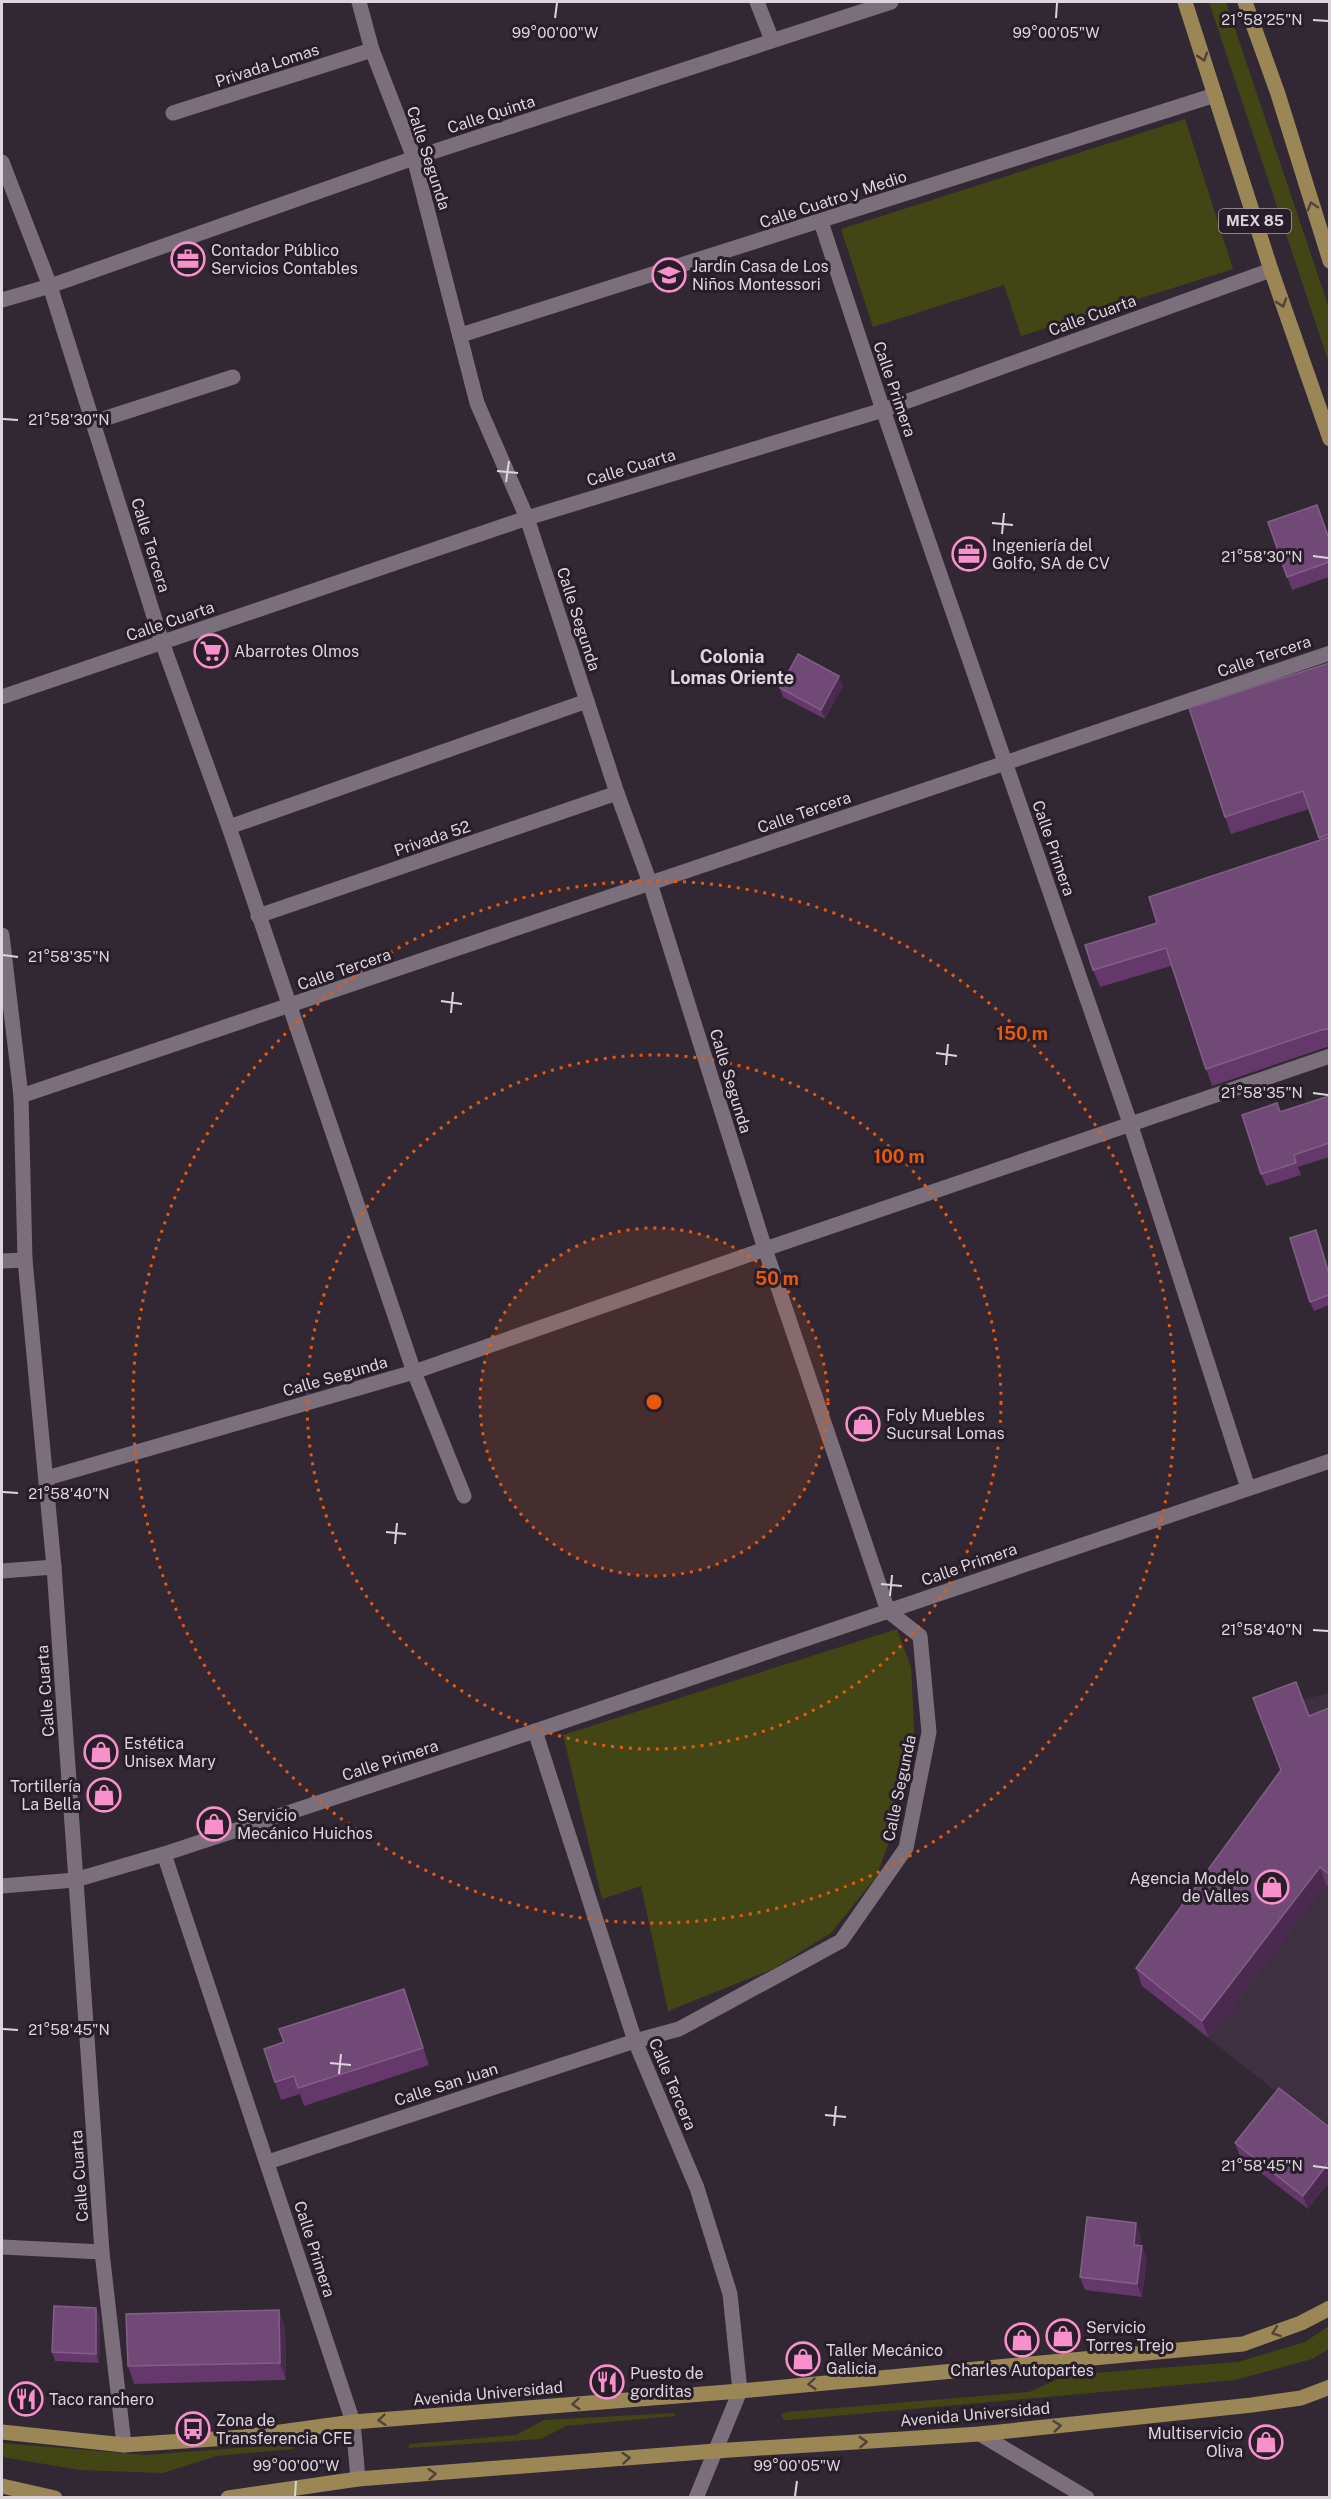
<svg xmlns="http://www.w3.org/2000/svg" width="1331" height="2499" font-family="'Public Sans',sans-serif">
	<rect width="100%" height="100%" fill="#322834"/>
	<polygon fill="#3f3041" points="1329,1693 1329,2125 1325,2130 1142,1986 1287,1787 1260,1715 1302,1700"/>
	<g fill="#424614">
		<polygon points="1209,2 1226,2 1329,308 1329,363"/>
		<polygon points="1185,119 1233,269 1021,336 1004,285 873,327 841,229"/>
		<polygon points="897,1629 911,1667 915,1747 898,1818 876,1877 831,1933 773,1969 668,2011 641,1886 602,1899 563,1735"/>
		<polygon points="1329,2326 1329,2349 1312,2359 1235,2380 789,2420 784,2420 781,2415 786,2412 1029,2392 1067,2375 1238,2362 1305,2342"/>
		<polygon points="675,2413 675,2416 566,2426 541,2439 408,2448 410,2444 516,2435 544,2420"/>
		<polygon points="2,2443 147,2455 299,2443 293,2449 216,2456 163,2473 81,2470 2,2457"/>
	</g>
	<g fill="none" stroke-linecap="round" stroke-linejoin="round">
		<g stroke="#7b6f7c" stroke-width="15">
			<polyline points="757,2 772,40"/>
			<polyline points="173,113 372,50"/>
			<polyline points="2,162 50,286 162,642 229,827 414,1372 464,1496"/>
			<polyline points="821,222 883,410 1130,1123 1248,1488"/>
			<polyline points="2,300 50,286 414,158 891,2"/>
			<polyline points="461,335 1215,95"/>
			<polyline points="94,422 233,377"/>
			<polyline points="2,697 527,518 883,410 1271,270"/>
			<polyline points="229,827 587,701"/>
			<polyline points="258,916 617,793"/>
			<polyline points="2,935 21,1096 25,1260 54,1567 102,2252 124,2445"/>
			<polyline points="21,1096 1330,653"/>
			<polyline points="2,1261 25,1260"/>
			<polyline points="47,1478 414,1372 765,1249 1330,1056"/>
			<polyline points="2,1571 54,1567"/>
			<polyline points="535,1731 635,2041 697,2188 730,2294 740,2391 696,2498"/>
			<polyline points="164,1854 353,2422 358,2479"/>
			<polyline points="2,1886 75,1880 164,1854 535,1731 1330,1461"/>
			<polyline points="268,2162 635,2041 679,2029 841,1941 906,1848 929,1732 920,1636 888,1611 765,1249 650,883 617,793 527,518 477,403 414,158 372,50 359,2"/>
			<polyline points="2,2247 102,2252"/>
			<polyline points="980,2434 1087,2498"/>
		</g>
		<g stroke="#9b8756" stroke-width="15">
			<polyline points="1185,2 1271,270 1330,439"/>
			<polyline points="1245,2 1278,94 1330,261"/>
			<polyline points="2,2432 124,2445 244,2437 353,2422 740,2391 1243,2344 1301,2323 1330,2308"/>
			<polyline points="2,2486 55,2498"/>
			<polyline points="228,2498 358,2479 715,2451 980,2434 1252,2405 1301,2398 1330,2387"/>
		</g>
	</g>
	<g fill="#64386a">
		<polygon points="1268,522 1329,539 1329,577 1292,590"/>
		<polygon points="1329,663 1329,1047 1327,1047 1212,1086 1171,966 1100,987 1093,970 1157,923 1320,841 1309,809 1231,834 1225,817"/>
		<polygon points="843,685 825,719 783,697 780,688"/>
		<polygon points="1329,1096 1329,1157 1298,1167 1301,1175 1266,1186 1261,1174 1280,1112"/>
		<polygon points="1329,1273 1329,1305 1314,1311 1310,1302"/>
		<polygon points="1329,1708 1329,1887 1326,1885 1209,2038 1142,1986 1136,1968 1281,1770 1309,1716"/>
		<polygon points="410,2007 429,2065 304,2106 300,2094 281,2100 275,2082"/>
		<polygon points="1329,2127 1329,2182 1308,2209 1240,2157 1235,2143"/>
		<polygon points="1136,2223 1141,2237 1140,2246 1147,2259 1142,2297 1085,2290 1080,2277"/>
		<polygon points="279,2310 285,2328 286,2380 134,2384 128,2366"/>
		<polygon points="100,2318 99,2363 55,2361 52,2352"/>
	</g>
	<g fill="#4b2a4f">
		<polygon points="839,676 843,685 825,719 821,710"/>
		<polygon points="1320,1867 1326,1885 1209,2038 1202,2021"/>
		<polygon points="1329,2162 1329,2182 1308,2209 1303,2196"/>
		<polygon points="1136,2223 1141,2237 1139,2258 1134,2245"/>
		<polygon points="1142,2246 1147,2259 1142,2297 1137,2284"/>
		<polygon points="96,2308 100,2318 99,2363 96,2354"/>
		<polygon points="279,2310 285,2328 286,2380 280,2363"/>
	</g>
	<g fill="#714976" stroke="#825f86" stroke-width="1.5">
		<polygon points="1317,505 1329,539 1329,562 1287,577 1268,522"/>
		<polygon points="798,654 839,676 821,710 780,688"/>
		<polygon points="1329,663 1329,834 1319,838 1303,791 1225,817 1189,708"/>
		<polygon points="1329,837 1329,1029 1321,1030 1206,1069 1166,948 1093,970 1085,945 1157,923 1149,897"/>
		<polygon points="1329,1096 1329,1143 1294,1155 1296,1163 1261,1174 1242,1115 1277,1103 1280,1112"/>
		<polygon points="1316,1230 1329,1274 1329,1295 1310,1302 1290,1238"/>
		<polygon points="1296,1682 1309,1716 1329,1708 1329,1874 1320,1867 1202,2021 1136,1968 1281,1770 1253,1698"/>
		<polygon points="404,1989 423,2048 298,2088 294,2076 275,2082 264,2049 284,2042 279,2029"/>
		<polygon points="1279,2088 1329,2127 1329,2162 1303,2196 1235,2143"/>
		<polygon points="1087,2217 1136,2223 1134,2245 1142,2246 1137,2284 1080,2277"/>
		<polygon points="54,2306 96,2308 96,2354 52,2352"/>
		<polygon points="279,2310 280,2363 128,2366 126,2314"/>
	</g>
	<defs><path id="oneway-chevron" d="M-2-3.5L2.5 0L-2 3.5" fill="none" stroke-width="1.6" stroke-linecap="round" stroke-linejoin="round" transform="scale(1.5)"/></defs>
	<g stroke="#504339">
		<use href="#oneway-chevron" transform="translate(1203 57) rotate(72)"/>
		<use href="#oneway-chevron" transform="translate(1312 206) rotate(-107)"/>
		<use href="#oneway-chevron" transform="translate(1282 303) rotate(71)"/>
		<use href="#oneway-chevron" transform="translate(1276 2332) rotate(160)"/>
		<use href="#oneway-chevron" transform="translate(812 2384) rotate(175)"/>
		<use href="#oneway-chevron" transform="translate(576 2404) rotate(175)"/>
		<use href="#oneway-chevron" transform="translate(382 2420) rotate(175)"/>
		<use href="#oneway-chevron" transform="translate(1057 2426) rotate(-6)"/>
		<use href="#oneway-chevron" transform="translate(863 2442) rotate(-4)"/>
		<use href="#oneway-chevron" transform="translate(626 2458) rotate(-5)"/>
		<use href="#oneway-chevron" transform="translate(432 2474) rotate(-5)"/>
	</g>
	<path fill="none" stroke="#dcd5dc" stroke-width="2" d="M555,18L557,3M1056,18L1057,3M1313,20L1328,21M3,419L18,420M497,471L518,473M506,482L509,461M992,523L1013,525M1002,534L1004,513M1313,556L1328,558M3,955L18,957M441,1001L462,1004M451,1013L453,992M936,1053L957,1056M946,1065L948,1044M1313,1093L1328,1095M3,1492L18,1493M386,1532L406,1534M395,1544L397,1523M881,1584L902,1586M890,1596L892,1575M1313,1630L1328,1631M3,2029L18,2030M330,2063L351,2065M339,2074L341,2054M825,2115L846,2117M834,2126L836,2106M1313,2166L1328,2168M295,2496L296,2481M795,2496L797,2481"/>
	<circle cx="654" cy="1402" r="174" fill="#e8590c" fill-opacity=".12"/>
	<g fill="none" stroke="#e8590c" stroke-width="3" stroke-dasharray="3 6">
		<circle cx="654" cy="1402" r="174"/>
		<circle cx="654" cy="1402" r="347"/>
		<circle cx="654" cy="1402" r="521"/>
	</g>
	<defs>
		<g id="office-ring" transform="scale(1.725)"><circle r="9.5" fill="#281e29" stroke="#f890cb" stroke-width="1.5"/><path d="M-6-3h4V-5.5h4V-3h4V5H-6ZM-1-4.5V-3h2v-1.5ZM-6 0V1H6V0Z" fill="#f890cb"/></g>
		<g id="school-ring" transform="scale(1.725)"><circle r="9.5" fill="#281e29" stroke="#f890cb" stroke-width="1.5"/><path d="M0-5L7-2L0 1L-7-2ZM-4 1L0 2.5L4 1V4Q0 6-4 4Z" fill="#f890cb"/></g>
		<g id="supermarket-ring" transform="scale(1.725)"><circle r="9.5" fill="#281e29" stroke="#f890cb" stroke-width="1.5"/><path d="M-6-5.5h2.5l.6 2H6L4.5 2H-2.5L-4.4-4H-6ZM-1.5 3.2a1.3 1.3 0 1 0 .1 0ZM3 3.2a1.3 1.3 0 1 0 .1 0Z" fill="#f890cb"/></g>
		<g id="shop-ring" transform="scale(1.725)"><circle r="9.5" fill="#281e29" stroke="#f890cb" stroke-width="1.5"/><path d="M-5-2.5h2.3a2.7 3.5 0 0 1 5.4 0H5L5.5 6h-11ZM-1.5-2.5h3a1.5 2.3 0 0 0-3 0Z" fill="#f890cb"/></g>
		<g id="restaurant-ring" transform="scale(1.725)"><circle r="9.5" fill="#281e29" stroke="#f890cb" stroke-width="1.5"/><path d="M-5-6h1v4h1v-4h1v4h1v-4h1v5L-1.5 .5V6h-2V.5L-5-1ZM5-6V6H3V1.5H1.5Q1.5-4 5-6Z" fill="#f890cb"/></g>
		<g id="bus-ring" transform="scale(1.725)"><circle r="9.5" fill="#281e29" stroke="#f890cb" stroke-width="1.5"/><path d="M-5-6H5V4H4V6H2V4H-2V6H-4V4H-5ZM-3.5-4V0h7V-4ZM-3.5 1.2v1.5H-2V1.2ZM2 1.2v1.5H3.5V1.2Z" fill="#f890cb"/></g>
	</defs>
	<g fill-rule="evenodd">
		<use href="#office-ring" x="188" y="259"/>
		<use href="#school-ring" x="669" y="275"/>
		<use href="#office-ring" x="969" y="554"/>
		<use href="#supermarket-ring" x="211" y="651"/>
		<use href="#shop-ring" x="863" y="1424"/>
		<use href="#shop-ring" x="101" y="1752"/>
		<use href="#shop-ring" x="104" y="1795"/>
		<use href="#shop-ring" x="214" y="1824"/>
		<use href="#shop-ring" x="1272" y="1887"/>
		<use href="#shop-ring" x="1063" y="2336"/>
		<use href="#shop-ring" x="1022" y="2340"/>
		<use href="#shop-ring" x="803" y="2359"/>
		<use href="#restaurant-ring" x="607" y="2382"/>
		<use href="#restaurant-ring" x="26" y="2399"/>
		<use href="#bus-ring" x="193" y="2429"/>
		<use href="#shop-ring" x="1266" y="2442"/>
	</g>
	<g text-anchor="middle" stroke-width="6" stroke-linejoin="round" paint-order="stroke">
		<rect fill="#281e29" stroke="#a69ea6" stroke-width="1.5" x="1219" y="209" width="72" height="24" rx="4.5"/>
		<g font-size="15" font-weight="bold" fill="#dcd5dc">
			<text x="1255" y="226">MEX 85</text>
		</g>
		<g font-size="16" fill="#dcd5dc" stroke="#281e29">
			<text transform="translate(267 65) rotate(-18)" y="6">Privada Lomas</text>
			<text transform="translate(491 114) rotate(-18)" y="6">Calle Quinta</text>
			<text transform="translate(429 158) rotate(72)" y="6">Calle Segunda</text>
			<text transform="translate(833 199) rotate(-18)" y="6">Calle Cuatro y Medio</text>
			<text transform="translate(1092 315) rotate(-20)" y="6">Calle Cuarta</text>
			<text transform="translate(895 389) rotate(71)" y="6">Calle Primera</text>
			<text transform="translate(631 467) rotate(-17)" y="6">Calle Cuarta</text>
			<text transform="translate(151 545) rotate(73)" y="6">Calle Tercera</text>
			<text transform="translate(579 619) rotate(72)" y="6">Calle Segunda</text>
			<text transform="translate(170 621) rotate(-19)" y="6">Calle Cuarta</text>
			<text transform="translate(1264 656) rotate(-19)" y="6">Calle Tercera</text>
			<text transform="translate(804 812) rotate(-19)" y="6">Calle Tercera</text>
			<text transform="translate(432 838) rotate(-19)" y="6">Privada 52</text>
			<text transform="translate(1054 848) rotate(71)" y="6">Calle Primera</text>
			<text transform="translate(344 969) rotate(-19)" y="6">Calle Tercera</text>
			<text transform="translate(731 1081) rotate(73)" y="6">Calle Segunda</text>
			<text transform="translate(335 1376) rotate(-16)" y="6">Calle Segunda</text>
			<text transform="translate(969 1564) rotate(-19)" y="6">Calle Primera</text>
			<text transform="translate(45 1691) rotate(-94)" y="6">Calle Cuarta</text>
			<text transform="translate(390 1760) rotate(-18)" y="6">Calle Primera</text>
			<text transform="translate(899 1788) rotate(-78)" y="6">Calle Segunda</text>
			<text transform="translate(446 2084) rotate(-18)" y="6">Calle San Juan</text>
			<text transform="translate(673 2084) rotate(67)" y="6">Calle Tercera</text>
			<text transform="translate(79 2176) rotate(-94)" y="6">Calle Cuarta</text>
			<text transform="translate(315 2249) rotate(72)" y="6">Calle Primera</text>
			<text transform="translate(488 2393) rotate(-5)" y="6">Avenida Universidad</text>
			<text transform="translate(975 2414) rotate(-5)" y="6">Avenida Universidad</text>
		</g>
		<g font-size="16" fill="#dcd5dc" stroke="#281e29" text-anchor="start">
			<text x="211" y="256">Contador Público<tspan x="211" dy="18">Servicios Contables</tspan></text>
			<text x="692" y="272">Jardín Casa de Los<tspan x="692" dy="18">Niños Montessori</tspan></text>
			<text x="992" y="551">Ingeniería del<tspan x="992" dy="18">Golfo, SA de CV</tspan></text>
			<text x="234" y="657">Abarrotes Olmos</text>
			<text x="886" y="1421">Foly Muebles<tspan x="886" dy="18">Sucursal Lomas</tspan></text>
			<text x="124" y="1749">Estética<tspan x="124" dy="18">Unisex Mary</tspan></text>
			<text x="81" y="1792" text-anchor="end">Tortillería<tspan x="81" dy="18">La Bella</tspan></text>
			<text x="237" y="1821">Servicio<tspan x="237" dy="18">Mecánico Huichos</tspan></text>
			<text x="1249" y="1884" text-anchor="end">Agencia Modelo<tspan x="1249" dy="18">de Valles</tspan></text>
			<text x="1086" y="2333">Servicio<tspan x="1086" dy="18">Torres Trejo</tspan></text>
			<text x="826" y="2356">Taller Mecánico<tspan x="826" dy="18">Galicia</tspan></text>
			<text x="1022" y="2376" text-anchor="middle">Charles Autopartes</text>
			<text x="630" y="2379">Puesto de<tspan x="630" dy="18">gorditas</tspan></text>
			<text x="49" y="2405">Taco ranchero</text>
			<text x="216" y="2426">Zona de<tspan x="216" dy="18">Transferencia CFE</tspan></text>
			<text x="1243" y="2439" text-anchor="end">Multiservicio<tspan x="1243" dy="18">Oliva</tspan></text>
		</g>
		<g font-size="18" font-weight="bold" fill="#dcd5dc" stroke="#281e29">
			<text x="732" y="663">Colonia<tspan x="732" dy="21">Lomas Oriente</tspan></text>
		</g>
	</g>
	<g font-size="15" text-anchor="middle" fill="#dcd5dc" stroke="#281e29" stroke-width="6" stroke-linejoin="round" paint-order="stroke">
		<text x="1262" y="25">21°58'25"N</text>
		<text x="555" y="38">99°00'00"W</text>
		<text x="1056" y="38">99°00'05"W</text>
		<text x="69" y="425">21°58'30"N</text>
		<text x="1262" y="562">21°58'30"N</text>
		<text x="69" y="962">21°58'35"N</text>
		<text x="1262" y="1098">21°58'35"N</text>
		<text x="69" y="1499">21°58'40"N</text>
		<text x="1262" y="1635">21°58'40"N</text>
		<text x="69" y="2035">21°58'45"N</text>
		<text x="1262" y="2171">21°58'45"N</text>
		<text x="296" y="2471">99°00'00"W</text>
		<text x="797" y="2471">99°00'05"W</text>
	</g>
	<circle cx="654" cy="1402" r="9" fill="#e8590c" stroke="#281e29" stroke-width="3"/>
	<g font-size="18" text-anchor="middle" font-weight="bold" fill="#e8590c" stroke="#281e29" stroke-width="6" stroke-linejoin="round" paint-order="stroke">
		<text x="1022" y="1040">150 m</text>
		<text x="899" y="1163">100 m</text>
		<text x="777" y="1285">50 m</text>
	</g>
	<rect width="1331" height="2499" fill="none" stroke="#dcd5dc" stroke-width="6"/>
</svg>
